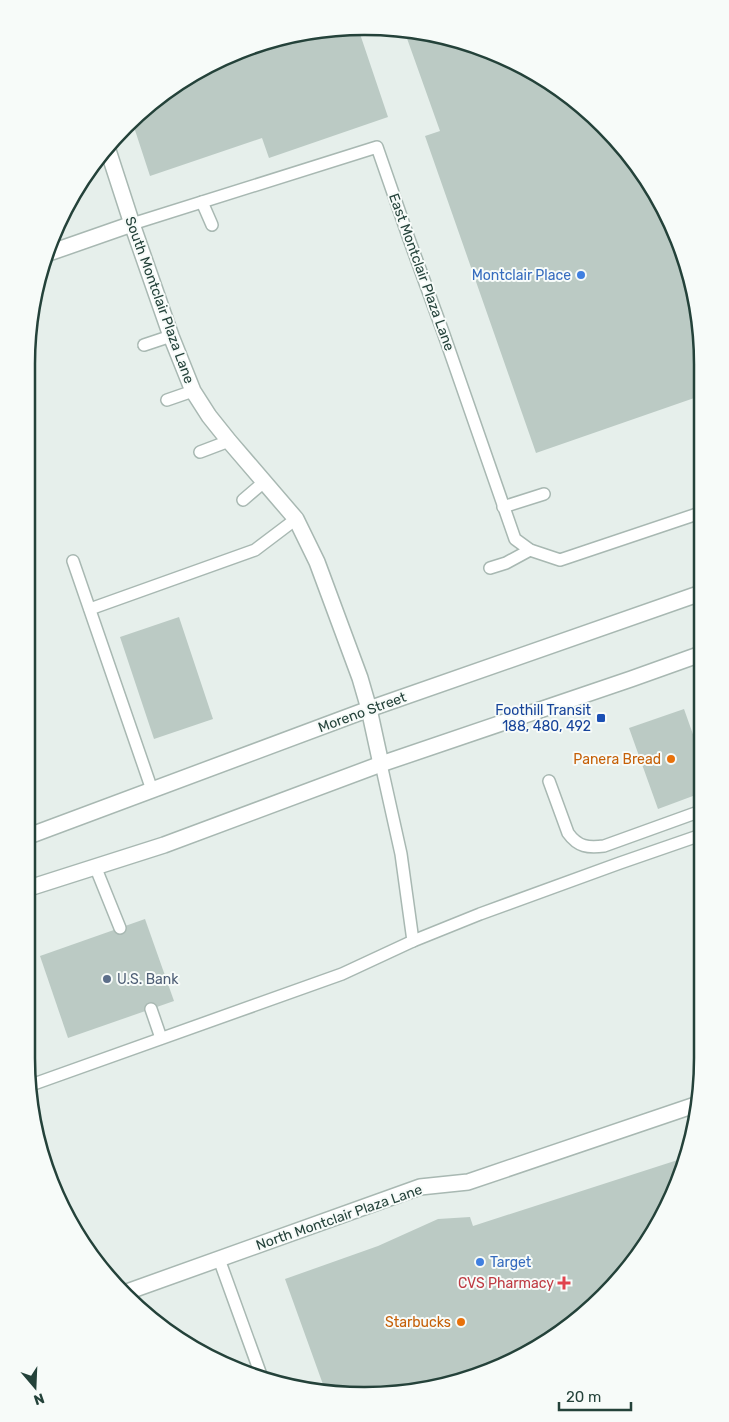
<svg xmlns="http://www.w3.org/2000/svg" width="729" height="1422" font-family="Rubik,sans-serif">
	<rect width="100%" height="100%" fill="#e6efeb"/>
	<g fill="#bbcac4">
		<polygon points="358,28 388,117 269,158 262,138 150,176 132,121 141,110 195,72 256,44 320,29"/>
		<polygon points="404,30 452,38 514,61 587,110 633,159 677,235 700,320 700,396 536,453 425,136 440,131"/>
		<polygon points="179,617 213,719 154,739 120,637"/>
		<polygon points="684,709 701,757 701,760 698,761 701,770 701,793 658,809 629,728"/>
		<polygon points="145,919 174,1001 68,1038 40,956"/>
		<polygon points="687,1157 668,1207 604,1296 514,1361 408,1393 325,1390 285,1279 378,1246 438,1219 470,1217 473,1226"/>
	</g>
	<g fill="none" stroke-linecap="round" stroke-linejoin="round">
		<g stroke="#a8b8b2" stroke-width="14">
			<g id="service">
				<polyline points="202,202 212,225"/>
				<polyline points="132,224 377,147 409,239 443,332 515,539 530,550 560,560 700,513"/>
				<polyline points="144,345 171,336"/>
				<polyline points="167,400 193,391"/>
				<polyline points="200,452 229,441"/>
				<polyline points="243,500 264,482"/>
				<polyline points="503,507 544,494"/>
				<polyline points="73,561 152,790"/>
				<polyline points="490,568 506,563 530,550"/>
				<polyline points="90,609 255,550 296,519"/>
				<polyline points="381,764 401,854 413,941"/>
				<path d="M549,781L568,833C578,847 588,848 604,846L701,811"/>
				<polyline points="95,866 120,928"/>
				<polyline points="151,1009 161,1038"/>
				<polyline points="31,1085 342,974 413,941 480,914 620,863 701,835"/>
				<polyline points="219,1259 261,1375"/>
			</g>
		</g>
		<g stroke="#a8b8b2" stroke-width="18">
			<g id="minor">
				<polyline points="107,147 132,224 171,336 193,391 209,416 229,441 296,519 317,562 360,678 369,709 381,764"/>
				<polyline points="46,254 132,224"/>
				<polyline points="124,1293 420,1187 468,1182 698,1104"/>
			</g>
		</g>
		<g stroke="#a8b8b2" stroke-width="18">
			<g id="tertiary">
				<polyline points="26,837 369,709 701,593"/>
				<polyline points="26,889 164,845 381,764 631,679 701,654"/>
			</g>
		</g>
		<use href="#service" stroke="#fff" stroke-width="11"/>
		<use href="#minor" stroke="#fff" stroke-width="15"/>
		<use href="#tertiary" stroke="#fff" stroke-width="15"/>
	</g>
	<g fill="#3f7fe0" stroke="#f7fbf9" stroke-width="2">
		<circle cx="581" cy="275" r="5"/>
		<circle cx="480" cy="1262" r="5"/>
	</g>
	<rect fill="#1a4fb4" stroke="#f7fbf9" stroke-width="2" x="596" y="713" width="10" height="10" rx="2.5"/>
	<g fill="#e8710a" stroke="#f7fbf9" stroke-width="2">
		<circle cx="671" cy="759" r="5"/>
		<circle cx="461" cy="1322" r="5"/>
	</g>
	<circle fill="#5c6f8a" stroke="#f7fbf9" stroke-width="2" cx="107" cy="979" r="5"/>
	<path fill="#e0444e" stroke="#f7fbf9" stroke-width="2" d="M561.5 1275.5h5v5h5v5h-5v5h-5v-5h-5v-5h5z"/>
	<g text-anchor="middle" stroke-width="4" stroke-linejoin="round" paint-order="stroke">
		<g font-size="14" fill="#24423a" stroke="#f7fbf9">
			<text transform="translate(422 272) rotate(70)" y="5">East Montclair Plaza Lane</text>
			<text transform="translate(160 300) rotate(70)" y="5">South Montclair Plaza Lane</text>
			<text transform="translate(362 712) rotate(-20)" y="5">Moreno Street</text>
			<text transform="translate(339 1217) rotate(-19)" y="5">North Montclair Plaza Lane</text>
		</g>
		<g font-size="14" fill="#366cbe" stroke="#f7fbf9" text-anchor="end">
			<text x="571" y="280">Montclair Place</text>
			<text x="490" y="1267" text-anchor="start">Target</text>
		</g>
		<g font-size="14" fill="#164399" stroke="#f7fbf9" text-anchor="end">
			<text x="591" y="715">Foothill Transit<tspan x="591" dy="16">188, 480, 492</tspan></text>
		</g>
		<g font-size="14" fill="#c56008" stroke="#f7fbf9" text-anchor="end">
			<text x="661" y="764">Panera Bread</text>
			<text x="451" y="1327">Starbucks</text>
		</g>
		<g font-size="14" fill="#4e5e75" stroke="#f7fbf9" text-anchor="start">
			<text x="117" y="984">U.S. Bank</text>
		</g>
		<g font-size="14" fill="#be3a42" stroke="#f7fbf9" text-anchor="end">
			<text x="554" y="1288">CVS Pharmacy</text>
		</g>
	</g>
	<path d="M0 0H729V1422H0ZM364 35H365A329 329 0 0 1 694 364V1058A329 329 0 0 1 365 1387H364A329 329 0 0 1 35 1058V364A329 329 0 0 1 364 35Z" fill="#f7fbf9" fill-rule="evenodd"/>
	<path fill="none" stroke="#24423a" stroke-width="2.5" d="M364 35H365A329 329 0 0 1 694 364V1058A329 329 0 0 1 365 1387H364A329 329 0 0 1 35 1058V364A329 329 0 0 1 364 35Z"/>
	<g transform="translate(35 1387) rotate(161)" stroke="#f7fbf9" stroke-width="4" paint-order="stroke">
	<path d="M0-4L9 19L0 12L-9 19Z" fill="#24423a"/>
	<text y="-8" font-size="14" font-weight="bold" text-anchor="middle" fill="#24423a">N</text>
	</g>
	<path d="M559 1402v8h72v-8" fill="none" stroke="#24423a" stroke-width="2.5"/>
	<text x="566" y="1402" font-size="15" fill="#24423a" stroke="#f7fbf9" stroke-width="4" paint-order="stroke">20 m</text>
</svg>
